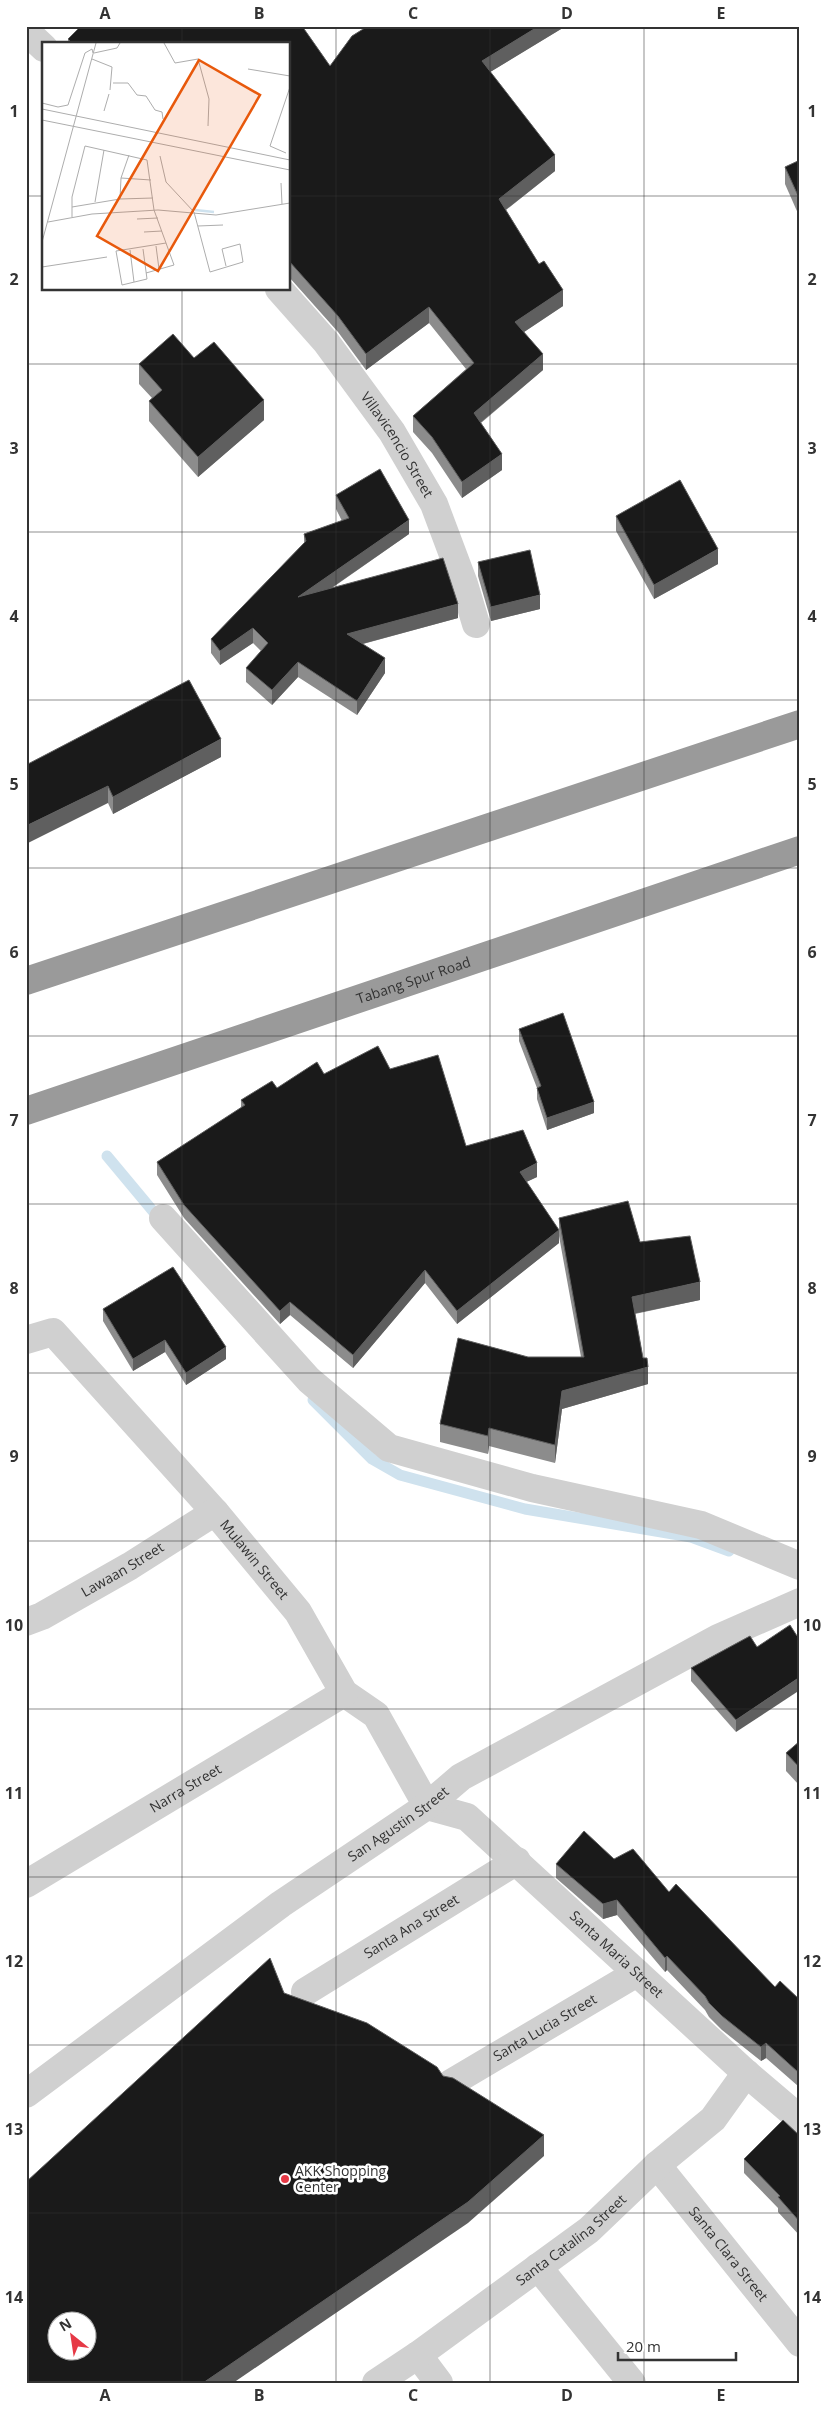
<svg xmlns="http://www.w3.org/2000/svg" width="826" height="2409" font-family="'Open Sans',sans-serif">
	<rect width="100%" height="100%" fill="#fff"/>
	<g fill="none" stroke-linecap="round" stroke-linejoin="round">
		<g stroke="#cfe2ee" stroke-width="11">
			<polyline points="107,1156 162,1222"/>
			<polyline points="313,1400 372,1459 400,1475 525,1509 691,1537 729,1551"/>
		</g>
		<g stroke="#d0d0d0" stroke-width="28">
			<polyline points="26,31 44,48"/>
			<path id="s1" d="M279,289L326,342L392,432L434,504L464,584L476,624"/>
			<polyline points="163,1218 309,1380 389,1448 532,1488 701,1525 800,1566"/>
			<path id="s2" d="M26,1340L53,1332L215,1512L298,1612L344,1693L376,1715L427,1806L467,1817L746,2073L800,2119"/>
			<path id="s3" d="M26,1622L42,1616L130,1566L215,1512"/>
			<path id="s4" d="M26,1884L344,1693"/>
			<path id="s5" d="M305,1992L517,1861"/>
			<path id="s6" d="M451,2083L637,1973"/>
			<path id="s7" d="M26,2094L281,1904L427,1806L461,1777L718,1638L800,1602"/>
			<path id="s8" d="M657,2165L800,2343"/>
			<polyline points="538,2267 632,2383"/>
			<polyline points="418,2355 439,2383"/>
			<path id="s9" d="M376,2383L418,2355L589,2230L657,2165L713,2119L746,2073"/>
		</g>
		<g stroke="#9a9a9a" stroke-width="28">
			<polyline points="26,981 800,724"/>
			<path id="s10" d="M26,1111L800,850"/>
		</g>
	</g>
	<g fill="#8c8c8c">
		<polygon points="81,26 302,26 330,66 352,36 368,26 566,26 490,72 555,155 555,171 506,210 539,264 544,261 563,290 563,306 524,332 543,354 543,370 481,423 502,454 502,470 462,498 432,453 413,432 413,416 466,369 429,323 366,370 338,332 289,277 289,44 68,44 68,39"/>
		<polygon points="800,160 800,218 785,184 785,167"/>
		<polygon points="194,358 264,420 198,477 149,421 149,401 152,398 139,384 139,364"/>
		<polygon points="336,495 409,534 332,588 458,618 363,644 385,673 357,715 298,677 272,705 246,682 246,668 261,651 253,643 220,665 211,653 211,639 304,543 304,534 342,521 336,509"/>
		<polygon points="616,516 718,564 654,599 616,531"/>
		<polygon points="478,562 540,609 491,621 478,576"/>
		<polygon points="221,757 113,814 108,803 26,765"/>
		<polygon points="519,1029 594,1113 547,1130 537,1099 537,1088 519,1041"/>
		<polygon points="390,1069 466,1146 537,1177 526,1182 559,1230 559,1218 640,1242 700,1300 635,1314 648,1384 562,1409 555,1463 489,1446 488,1454 440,1442 440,1424 528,1357 581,1357 559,1236 559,1243 457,1324 425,1283 353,1368 290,1315 280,1324 184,1218 157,1175 157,1162 241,1108 241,1100 277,1088 324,1074"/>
		<polygon points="103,1309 226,1359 186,1385 165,1352 133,1371 103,1321"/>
		<polygon points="750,1636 736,1732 691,1681 691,1668"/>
		<polygon points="800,1741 800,1786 786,1771 786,1753"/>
		<polygon points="614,1859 669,1892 775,1987 800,2000 800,2085 798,2086 766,2058 761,2061 722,2030 709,2017 705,2010 667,1970 665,1972 617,1915 603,1919 556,1878 556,1864"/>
		<polygon points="800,2136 800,2236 778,2212 778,2208 744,2173 744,2159"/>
	</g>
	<g fill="#5f5f5f">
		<polygon points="539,26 566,26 482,77 482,61"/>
		<polygon points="555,155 555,171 499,215 499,199"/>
		<polygon points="563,290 563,306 515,338 515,322"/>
		<polygon points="429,307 429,323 366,370 366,354"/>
		<polygon points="543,354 543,370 474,428 474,413"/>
		<polygon points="264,400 264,420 198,477 198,457"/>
		<polygon points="502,454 502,470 462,498 462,482"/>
		<polygon points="409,520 409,534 298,611 298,597"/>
		<polygon points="718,549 718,564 654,599 654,585"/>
		<polygon points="540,595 540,609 491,621 491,607"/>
		<polygon points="458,604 458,618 347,648 347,634"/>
		<polygon points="253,628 253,643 220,665 220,651"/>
		<polygon points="385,658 385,673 357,715 357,701"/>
		<polygon points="298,662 298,677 272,705 272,690"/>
		<polygon points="221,739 221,757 113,814 113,797"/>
		<polygon points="108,786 108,803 26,844 26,826"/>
		<polygon points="594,1102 594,1113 547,1130 547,1118"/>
		<polygon points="537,1163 537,1177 520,1185 520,1172"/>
		<polygon points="559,1230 559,1243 457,1324 457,1311"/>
		<polygon points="425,1270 425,1283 353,1368 353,1355"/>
		<polygon points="700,1282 700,1300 632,1314 632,1297"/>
		<polygon points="290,1302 290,1315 280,1324 280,1311"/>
		<polygon points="165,1340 165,1352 133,1371 133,1359"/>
		<polygon points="226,1347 226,1359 186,1385 186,1373"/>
		<polygon points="648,1367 648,1384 562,1409 555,1463 555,1445 562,1391"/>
		<polygon points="489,1428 489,1446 488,1454 488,1436"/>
		<polygon points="28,1445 28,1458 26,1459 26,1446"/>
		<polygon points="800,1677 800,1690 736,1732 736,1720"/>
		<polygon points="617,1900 617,1915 603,1919 603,1904"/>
		<polygon points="667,1956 667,1970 665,1972 665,1958"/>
		<polygon points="766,2043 766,2058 761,2061 761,2047"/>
		<polygon points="800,2070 800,2085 798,2086 798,2072"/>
		<polygon points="544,2135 544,2156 468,2223 233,2383 203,2383"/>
	</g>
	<g fill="#1a1a1a" stroke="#5f5f5f" fill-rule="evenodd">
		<polygon points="81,26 302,26 330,66 352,36 368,26 539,26 482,61 555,155 499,199 539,264 544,261 563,290 515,322 543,354 474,413 502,454 462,482 432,437 413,416 474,363 429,307 366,354 338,316 289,261 289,44 73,44 68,39"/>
		<polygon points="800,160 800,200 785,167"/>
		<polygon points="173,334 194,358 214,342 264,400 198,457 149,401 162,390 139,364"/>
		<polygon points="380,469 409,520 298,597 443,558 458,604 347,634 385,658 357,701 298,662 272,690 246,668 268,643 253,628 220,651 211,639 306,541 304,534 349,518 336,495"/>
		<polygon points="680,480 718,549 654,585 616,516"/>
		<polygon points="530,550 540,595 491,607 478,562"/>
		<polygon points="189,680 221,739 113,797 108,786 26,826 26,765"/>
		<polygon points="563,1013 594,1102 547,1118 537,1088 541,1086 519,1029"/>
		<polygon points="378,1046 390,1069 438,1055 466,1146 523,1130 537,1163 520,1172 559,1230 457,1311 425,1270 353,1355 290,1302 280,1311 184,1205 157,1162 245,1105 241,1100 272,1081 277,1088 317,1062 324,1074"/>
		<polygon points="628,1201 640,1242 690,1236 700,1282 632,1297 643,1358 647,1358 648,1367 562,1391 555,1445 489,1428 488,1436 440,1424 458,1338 528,1357 584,1357 559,1218"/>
		<polygon points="173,1267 226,1347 186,1373 165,1340 133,1359 103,1309"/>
		<polygon points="790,1625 797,1636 800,1634 800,1677 736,1720 691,1668 750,1636 757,1647"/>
		<polygon points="800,1741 800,1768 786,1753"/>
		<polygon points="584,1831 614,1859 633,1849 669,1892 676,1884 775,1987 780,1981 800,2000 800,2070 798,2072 766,2043 761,2047 722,2016 709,2003 705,1996 667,1956 665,1958 617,1900 603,1904 556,1864"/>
		<path d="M270,1958L284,1993L367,2023L437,2067L443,2076L453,2078L544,2135L468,2202L203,2383H26V2182ZM58,2322H88V2352H58Z"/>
		<polygon points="783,2120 800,2136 800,2222 778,2197 780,2196 744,2159"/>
	</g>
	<path fill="none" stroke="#333" stroke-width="1" stroke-opacity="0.55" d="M182,26V44M336,26V2383M490,26V2383M644,26V2383M26,196H44M289,196H800M182,289V2383M26,364H800M26,532H800M26,700H800M26,868H800M26,1036H800M26,1204H800M26,1373H800M26,1541H800M26,1709H800M26,1877H800M26,2045H800M26,2213H800"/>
	<circle fill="#e63946" stroke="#fff" stroke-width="2" cx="285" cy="2179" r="5"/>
	<g text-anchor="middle" stroke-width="5" stroke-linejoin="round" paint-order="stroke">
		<g font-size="14" fill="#333" stroke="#fff">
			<text dy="5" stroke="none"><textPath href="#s1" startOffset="196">Villavicencio Street</textPath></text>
			<text dy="5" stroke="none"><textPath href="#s10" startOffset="409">Tabang Spur Road</textPath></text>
			<text dy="5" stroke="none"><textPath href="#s2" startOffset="332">Mulawin Street</textPath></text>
			<text dy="5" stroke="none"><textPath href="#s3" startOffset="110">Lawaan Street</textPath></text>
			<text dy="5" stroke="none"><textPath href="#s4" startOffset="186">Narra Street</textPath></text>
			<text dy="5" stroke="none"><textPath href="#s7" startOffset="460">San Agustin Street</textPath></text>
			<text dy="5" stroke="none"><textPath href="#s5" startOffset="125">Santa Ana Street</textPath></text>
			<text dy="5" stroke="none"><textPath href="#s2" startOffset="881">Santa Maria Street</textPath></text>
			<text dy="5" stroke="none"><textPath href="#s6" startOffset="109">Santa Lucia Street</textPath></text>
			<text dy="5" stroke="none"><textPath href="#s9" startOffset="242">Santa Catalina Street</textPath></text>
			<text dy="5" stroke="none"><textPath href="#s8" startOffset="114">Santa Clara Street</textPath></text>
		</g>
		<g font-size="14" fill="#333" stroke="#fff" text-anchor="start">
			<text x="295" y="2176">AKK Shopping<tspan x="295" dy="16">Center</tspan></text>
		</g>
	</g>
	<g transform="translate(42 42)">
		<rect width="248" height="248" fill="#fff"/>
		<path fill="none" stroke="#cfe2ee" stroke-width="2.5" d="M153,168L172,170"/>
		<path fill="none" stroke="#adadad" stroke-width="1" d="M122,1L133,21L156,17L167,57L166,84M52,11L75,6L78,1M50,17L70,25L68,48M206,27L248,34M71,41H86L95,53L104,54L113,68L120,70L121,77M0,61L16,65L26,63L43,11L50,7L51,11M0,67L248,118M62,69L67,52M0,78L248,128M244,111L228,104L248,45M118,114L124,140L152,170L168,230L201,220L198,202L180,207L184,224M79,136L109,138M239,141L240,162M78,157L79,136L87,113M53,160L62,108M30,165L78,157L111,156M30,175V155L43,104L105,118L112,168L132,223L104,231M95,177L116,176M6,180L50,172L116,168L174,173L248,161M156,184L181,183M102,190L120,189M0,200L54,1M114,204L117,227M101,207L105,237L80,243L74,209L124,201M88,208L92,240M0,225L65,215"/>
		<path fill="#e8590c" fill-opacity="0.15" stroke="#e8590c" stroke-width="2.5" d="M157,18L218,53L116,229L55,194Z"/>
		<rect width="248" height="248" fill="none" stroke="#333" stroke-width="2.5"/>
	</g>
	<rect width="826" height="2409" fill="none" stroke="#ffffff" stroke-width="55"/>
	<g transform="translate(72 2336) rotate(330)"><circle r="24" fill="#ffffff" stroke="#adadad"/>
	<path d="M0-4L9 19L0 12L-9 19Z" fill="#e63946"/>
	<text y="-8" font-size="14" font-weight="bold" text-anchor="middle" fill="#333333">N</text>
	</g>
	<path d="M618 2352v8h118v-8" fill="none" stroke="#333333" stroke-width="2.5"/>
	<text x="626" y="2352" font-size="15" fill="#333333" stroke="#ffffff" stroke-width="4" paint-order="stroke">20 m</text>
	<rect x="28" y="28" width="770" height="2354" fill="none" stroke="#333" stroke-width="2"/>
	<g font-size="16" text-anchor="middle" font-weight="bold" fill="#333">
		<text x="105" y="19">A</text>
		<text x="259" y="19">B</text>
		<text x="413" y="19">C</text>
		<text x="567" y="19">D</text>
		<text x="721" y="19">E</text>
		<text x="14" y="117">1</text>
		<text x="812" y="117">1</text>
		<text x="14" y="285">2</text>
		<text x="812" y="285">2</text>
		<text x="14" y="454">3</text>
		<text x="812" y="454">3</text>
		<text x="14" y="622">4</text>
		<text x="812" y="622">4</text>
		<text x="14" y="790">5</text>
		<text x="812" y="790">5</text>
		<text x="14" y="958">6</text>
		<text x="812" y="958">6</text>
		<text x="14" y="1126">7</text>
		<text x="812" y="1126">7</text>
		<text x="14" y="1294">8</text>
		<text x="812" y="1294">8</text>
		<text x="14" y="1462">9</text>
		<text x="812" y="1462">9</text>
		<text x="14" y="1631">10</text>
		<text x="812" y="1631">10</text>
		<text x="14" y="1799">11</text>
		<text x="812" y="1799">11</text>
		<text x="14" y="1967">12</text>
		<text x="812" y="1967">12</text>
		<text x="14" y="2135">13</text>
		<text x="812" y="2135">13</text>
		<text x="14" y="2303">14</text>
		<text x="812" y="2303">14</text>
		<text x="105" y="2401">A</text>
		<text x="259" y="2401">B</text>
		<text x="413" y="2401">C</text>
		<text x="567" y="2401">D</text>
		<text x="721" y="2401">E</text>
	</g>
</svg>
